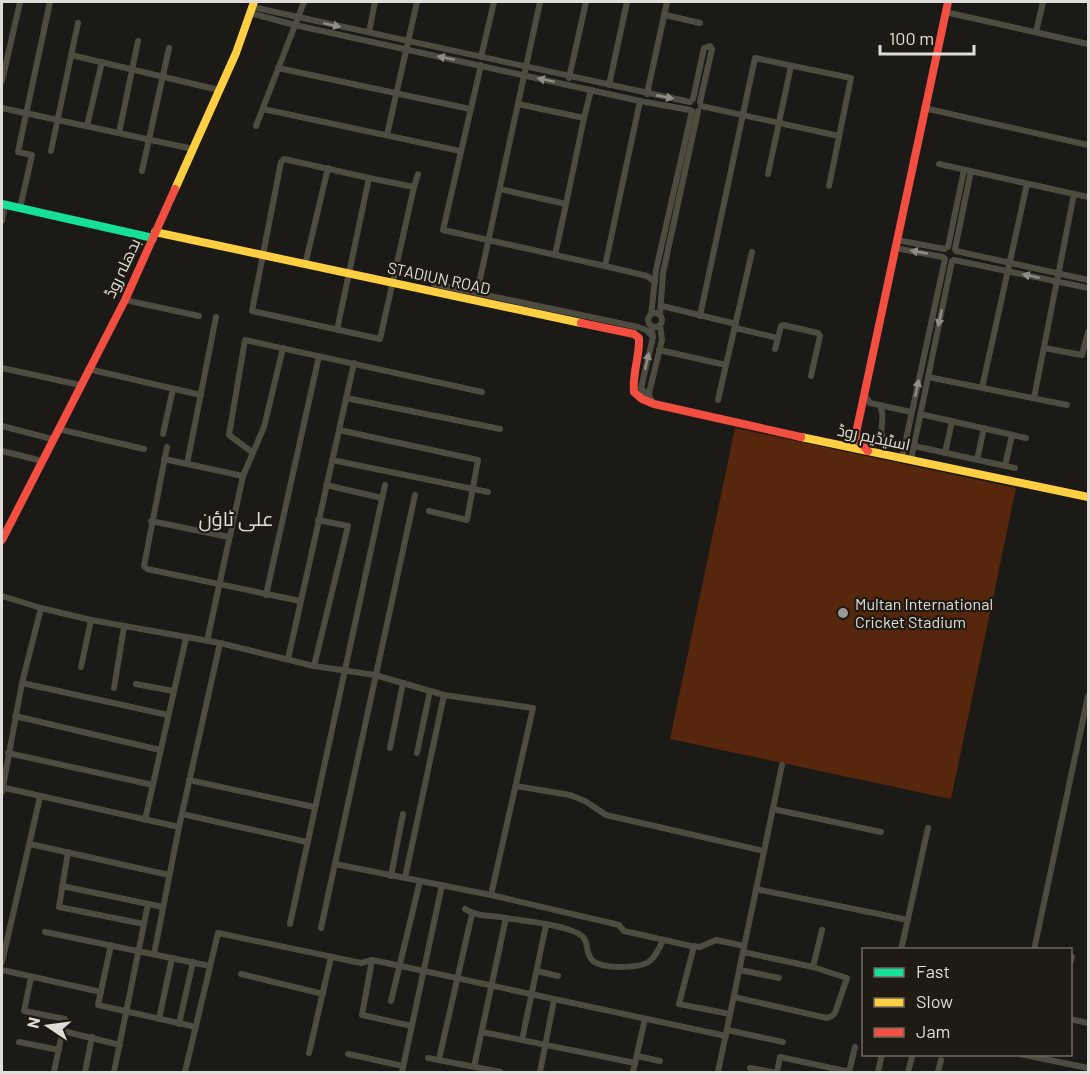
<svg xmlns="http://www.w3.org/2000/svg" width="1090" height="1074" font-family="Barlow,Cairo,sans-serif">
	<rect width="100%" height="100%" fill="#1c1a16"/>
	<polygon fill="#56260d" points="735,428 1016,488 951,799 670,739"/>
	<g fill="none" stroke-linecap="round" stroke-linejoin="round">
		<g stroke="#4e4c41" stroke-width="6">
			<polyline points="252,7 690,102"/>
			<polyline points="945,12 1088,44"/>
			<polyline points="250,13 295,25 640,101 690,110"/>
			<polyline points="665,15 700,23"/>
			<polyline points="369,32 375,2"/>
			<polyline points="1036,32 1043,2"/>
			<polyline points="71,55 219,90"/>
			<polyline points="481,57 494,2"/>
			<polyline points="481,65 443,230 605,266 647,276 655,282"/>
			<polyline points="278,68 470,109"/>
			<polyline points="569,78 586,2"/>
			<polyline points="2,81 20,2"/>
			<polyline points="609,85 627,2"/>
			<polyline points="647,94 667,2"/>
			<polyline points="693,99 704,48 710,46 712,49 700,102"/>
			<polyline points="701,106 839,136"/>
			<polyline points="2,108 193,149"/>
			<polyline points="924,108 1088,145"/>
			<polyline points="263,109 460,151"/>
			<polyline points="584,118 591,90"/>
			<polyline points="87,126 102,62"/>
			<polyline points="256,126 304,2"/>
			<polyline points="119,133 138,41"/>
			<polyline points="387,135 417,2"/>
			<polyline points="51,151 78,23"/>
			<polyline points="939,164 1088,197"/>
			<polyline points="142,171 169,48"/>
			<polyline points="768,174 791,66"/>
			<polyline points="414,187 418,174"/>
			<polyline points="500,189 566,204 584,118 518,104"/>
			<polyline points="20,208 32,155 18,152 50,2"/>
			<polyline points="2,221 5,205"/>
			<polyline points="897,240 945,249"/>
			<polyline points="948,247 964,170"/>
			<polyline points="895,248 943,257"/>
			<polyline points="955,249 971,171"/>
			<polyline points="956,251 1088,280"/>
			<polyline points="555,255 566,204"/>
			<polyline points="954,260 1088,288"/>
			<polyline points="305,265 328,168"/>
			<polyline points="605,266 640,101"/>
			<polyline points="434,284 638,327 646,330 653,337"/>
			<polyline points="477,293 540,2"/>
			<polyline points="125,300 199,316"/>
			<polyline points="662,306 736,324"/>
			<circle cx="655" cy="320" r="7"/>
			<polyline points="651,315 656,270 692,111"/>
			<polyline points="660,315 663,273 698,111"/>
			<polyline points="700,316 755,58 851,78 829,186"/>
			<polyline points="651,325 653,337 641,388 652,401"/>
			<polyline points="735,328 778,338"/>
			<polyline points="337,330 369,178 414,187 380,339 252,311 281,162 284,159 369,178"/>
			<polyline points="1044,348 1082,355 1088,332"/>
			<polyline points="775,349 781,326 783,325 818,333 820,336 811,376"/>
			<polyline points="659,350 726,365"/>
			<polyline points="2,368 80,385"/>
			<polyline points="88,369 201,395"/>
			<polyline points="928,377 1067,405"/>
			<polyline points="982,388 1027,184"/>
			<polyline points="864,394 870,403 911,412"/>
			<polyline points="346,398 500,429"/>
			<polyline points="1034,398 1074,194"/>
			<polyline points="650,399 649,393 662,340 660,325"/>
			<polyline points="718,400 752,252"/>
			<path d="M880,405C890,429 865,437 904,445"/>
			<polyline points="920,414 1026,438"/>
			<polyline points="2,426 52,439"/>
			<polyline points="58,429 144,449"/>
			<polyline points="339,430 478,460 467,520 429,511"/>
			<polyline points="163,434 173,389"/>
			<polyline points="914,446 1015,468"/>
			<polyline points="167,447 144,566 147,569 300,601"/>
			<polyline points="2,451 42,461"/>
			<polyline points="252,452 229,435 245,340 482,392"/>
			<polyline points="945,453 952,421"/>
			<polyline points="902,458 945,259"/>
			<polyline points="164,459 243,476"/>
			<polyline points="332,460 488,492"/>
			<polyline points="911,460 952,261"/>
			<polyline points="977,460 984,428"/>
			<polyline points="187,464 216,317"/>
			<polyline points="1005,466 1012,435"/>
			<polyline points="326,485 382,498"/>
			<polyline points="151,521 229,537"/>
			<polyline points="266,595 319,356"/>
			<polyline points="2,596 41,608 91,620 220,643 314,666 375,675 444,695 533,708 491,895"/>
			<polyline points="207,641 243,476 264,427 283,348"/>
			<polyline points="288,659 354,363"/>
			<polyline points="314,666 348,526 318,520"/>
			<polyline points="81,667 91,620"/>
			<polyline points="22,683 168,715"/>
			<polyline points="136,684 173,691"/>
			<polyline points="114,688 124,627"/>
			<polyline points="15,716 160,750"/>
			<polyline points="390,748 403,683"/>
			<polyline points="8,753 153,785"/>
			<polyline points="417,753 430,691"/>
			<polyline points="189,780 314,807"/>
			<polyline points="516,786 570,795 585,801 606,815 764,851"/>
			<polyline points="2,792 22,683 41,608"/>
			<polyline points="2,792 5,788 179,827"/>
			<polyline points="773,809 881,832"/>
			<polyline points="182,814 307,842"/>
			<polyline points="145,820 186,638"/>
			<polyline points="30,844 169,875"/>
			<polyline points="68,852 59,907 144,924"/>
			<polyline points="335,864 491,895 619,925 624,931 691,946 700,947 716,940 744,946"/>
			<polyline points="391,876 403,814"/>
			<polyline points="405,878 444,695"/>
			<polyline points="62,886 163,907"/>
			<polyline points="756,889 908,920"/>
			<path d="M465,909C477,917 492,915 505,918C526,921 550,923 570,930C595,938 581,949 593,961C603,969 642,969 651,960C657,954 660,947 663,940"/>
			<polyline points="290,924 385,485"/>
			<polyline points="321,928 415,495"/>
			<polyline points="45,932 210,966"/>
			<polyline points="111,945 98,1005 196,1027"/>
			<polyline points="694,946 679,1004 730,1014"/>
			<polyline points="901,950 928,828"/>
			<polyline points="1034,950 1088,696"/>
			<polyline points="154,954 179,827 220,643"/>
			<polyline points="372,960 362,1015 412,1026"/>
			<polyline points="2,962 40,797"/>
			<polyline points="1070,963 1072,957"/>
			<polyline points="813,967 822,930"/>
			<polyline points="2,970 101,992"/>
			<polyline points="740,970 779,978"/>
			<polyline points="537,971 558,976"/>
			<polyline points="241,974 323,994"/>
			<polyline points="31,977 24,1011 65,1019 54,1072"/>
			<polyline points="734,997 827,1018 832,1016 835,1013 847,978 813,967 743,952"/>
			<polyline points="391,1001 420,881"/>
			<polyline points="159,1019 172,958"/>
			<polyline points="1070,1019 1088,1023"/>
			<polyline points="179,1024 193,962"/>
			<polyline points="727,1030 783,1042"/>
			<polyline points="63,1031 120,1045"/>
			<polyline points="482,1032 635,1063"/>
			<polyline points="522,1040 546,925"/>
			<polyline points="19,1042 59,1050"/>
			<polyline points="309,1053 331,957"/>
			<polyline points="348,1054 403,1066"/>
			<polyline points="1020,1054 1088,1068"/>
			<polyline points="637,1056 660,1061"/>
			<polyline points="428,1058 501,1072"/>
			<polyline points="439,1059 472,914"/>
			<polyline points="474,1067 506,918"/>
			<polyline points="750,1068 772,1072"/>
			<polyline points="85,1072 92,1037"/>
			<polyline points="114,1072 148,904"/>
			<polyline points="185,1072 218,933 361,963 372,960 396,965 726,1036"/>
			<polyline points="402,1072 442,885"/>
			<polyline points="540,1072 554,1000"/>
			<polyline points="633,1072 645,1019"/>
			<polyline points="718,1072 782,765"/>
			<polyline points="777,1072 780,1057 850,1072"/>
			<polyline points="849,1072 855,1047"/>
			<polyline points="878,1072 882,1054"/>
			<polyline points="908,1072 912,1057"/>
			<polyline points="938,1072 941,1060"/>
		</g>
		<polyline stroke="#16e098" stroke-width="8" points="2,204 153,238"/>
		<g stroke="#ffcf43" stroke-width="8">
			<polyline points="175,189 236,53 254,2"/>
			<polyline points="155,232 581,323"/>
			<polyline points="801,437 1088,497"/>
		</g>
		<g stroke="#f24e42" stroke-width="8">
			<path d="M581,323L634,334L639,338C640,356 632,374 634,392L642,399L654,404L801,437"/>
			<polyline points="868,451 858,440 856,433 948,2"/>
			<polyline points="2,540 125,300 175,189"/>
		</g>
	</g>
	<defs><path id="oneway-solid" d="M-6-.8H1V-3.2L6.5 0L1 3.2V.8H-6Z" transform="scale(1.5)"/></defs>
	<g fill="#908d84">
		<use href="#oneway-solid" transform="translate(332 25) rotate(12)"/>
		<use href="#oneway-solid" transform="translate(446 58) rotate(-168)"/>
		<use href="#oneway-solid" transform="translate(546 80) rotate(-168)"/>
		<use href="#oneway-solid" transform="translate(665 97) rotate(11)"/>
		<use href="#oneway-solid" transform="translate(919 252) rotate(-169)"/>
		<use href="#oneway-solid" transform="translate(1031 276) rotate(-168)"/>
		<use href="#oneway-solid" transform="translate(940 318) rotate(102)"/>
		<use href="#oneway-solid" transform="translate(647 361) rotate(-77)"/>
		<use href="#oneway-solid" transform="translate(917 388) rotate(-78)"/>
	</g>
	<circle fill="#9b9893" stroke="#1f1b13" stroke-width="2" cx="843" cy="613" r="6"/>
	<g text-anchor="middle" stroke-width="4.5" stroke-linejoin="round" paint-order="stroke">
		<g font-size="16" fill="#e0dcd7" stroke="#1f1b13">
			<text transform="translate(122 268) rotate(-65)" y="6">بدھلہ روڈ</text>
			<text transform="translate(439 278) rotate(12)" y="6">STADIUN ROAD</text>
			<text transform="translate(874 437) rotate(12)" y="6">اسٹیڈیم روڈ</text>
		</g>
		<g font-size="16" fill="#e0dcd7" stroke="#1f1b13" text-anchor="start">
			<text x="855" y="610">Multan International<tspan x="855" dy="18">Cricket Stadium</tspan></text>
		</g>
		<g font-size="20" fill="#e0dcd7" stroke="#1f1b13">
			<text x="236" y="526">علی ٹاؤن</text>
		</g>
	</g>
	<rect width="1090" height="1074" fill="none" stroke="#e0dcd7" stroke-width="6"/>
	<rect x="862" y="948" width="210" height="108" fill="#1f1b13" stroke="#6c6861" stroke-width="1.5"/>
	<rect x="874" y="968" width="30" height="9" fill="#16e098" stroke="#6c6861" stroke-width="1.5"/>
	<text x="916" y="978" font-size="18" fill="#e0dcd7">Fast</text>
	<rect x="874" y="998" width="30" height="9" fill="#ffcf43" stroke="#6c6861" stroke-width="1.5"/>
	<text x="916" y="1008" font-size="18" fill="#e0dcd7">Slow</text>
	<rect x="874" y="1028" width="30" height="9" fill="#f24e42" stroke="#6c6861" stroke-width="1.5"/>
	<text x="916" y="1038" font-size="18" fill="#e0dcd7">Jam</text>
	<g transform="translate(48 1026) rotate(283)" stroke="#1f1b13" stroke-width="4.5" paint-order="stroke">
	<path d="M0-4.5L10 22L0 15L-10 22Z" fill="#e0dcd7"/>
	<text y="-9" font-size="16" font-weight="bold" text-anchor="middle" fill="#e0dcd7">N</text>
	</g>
	<path d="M880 45v9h94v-9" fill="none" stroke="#e0dcd7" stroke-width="3"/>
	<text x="889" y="45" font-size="18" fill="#e0dcd7" stroke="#1f1b13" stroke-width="4.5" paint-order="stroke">100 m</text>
</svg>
